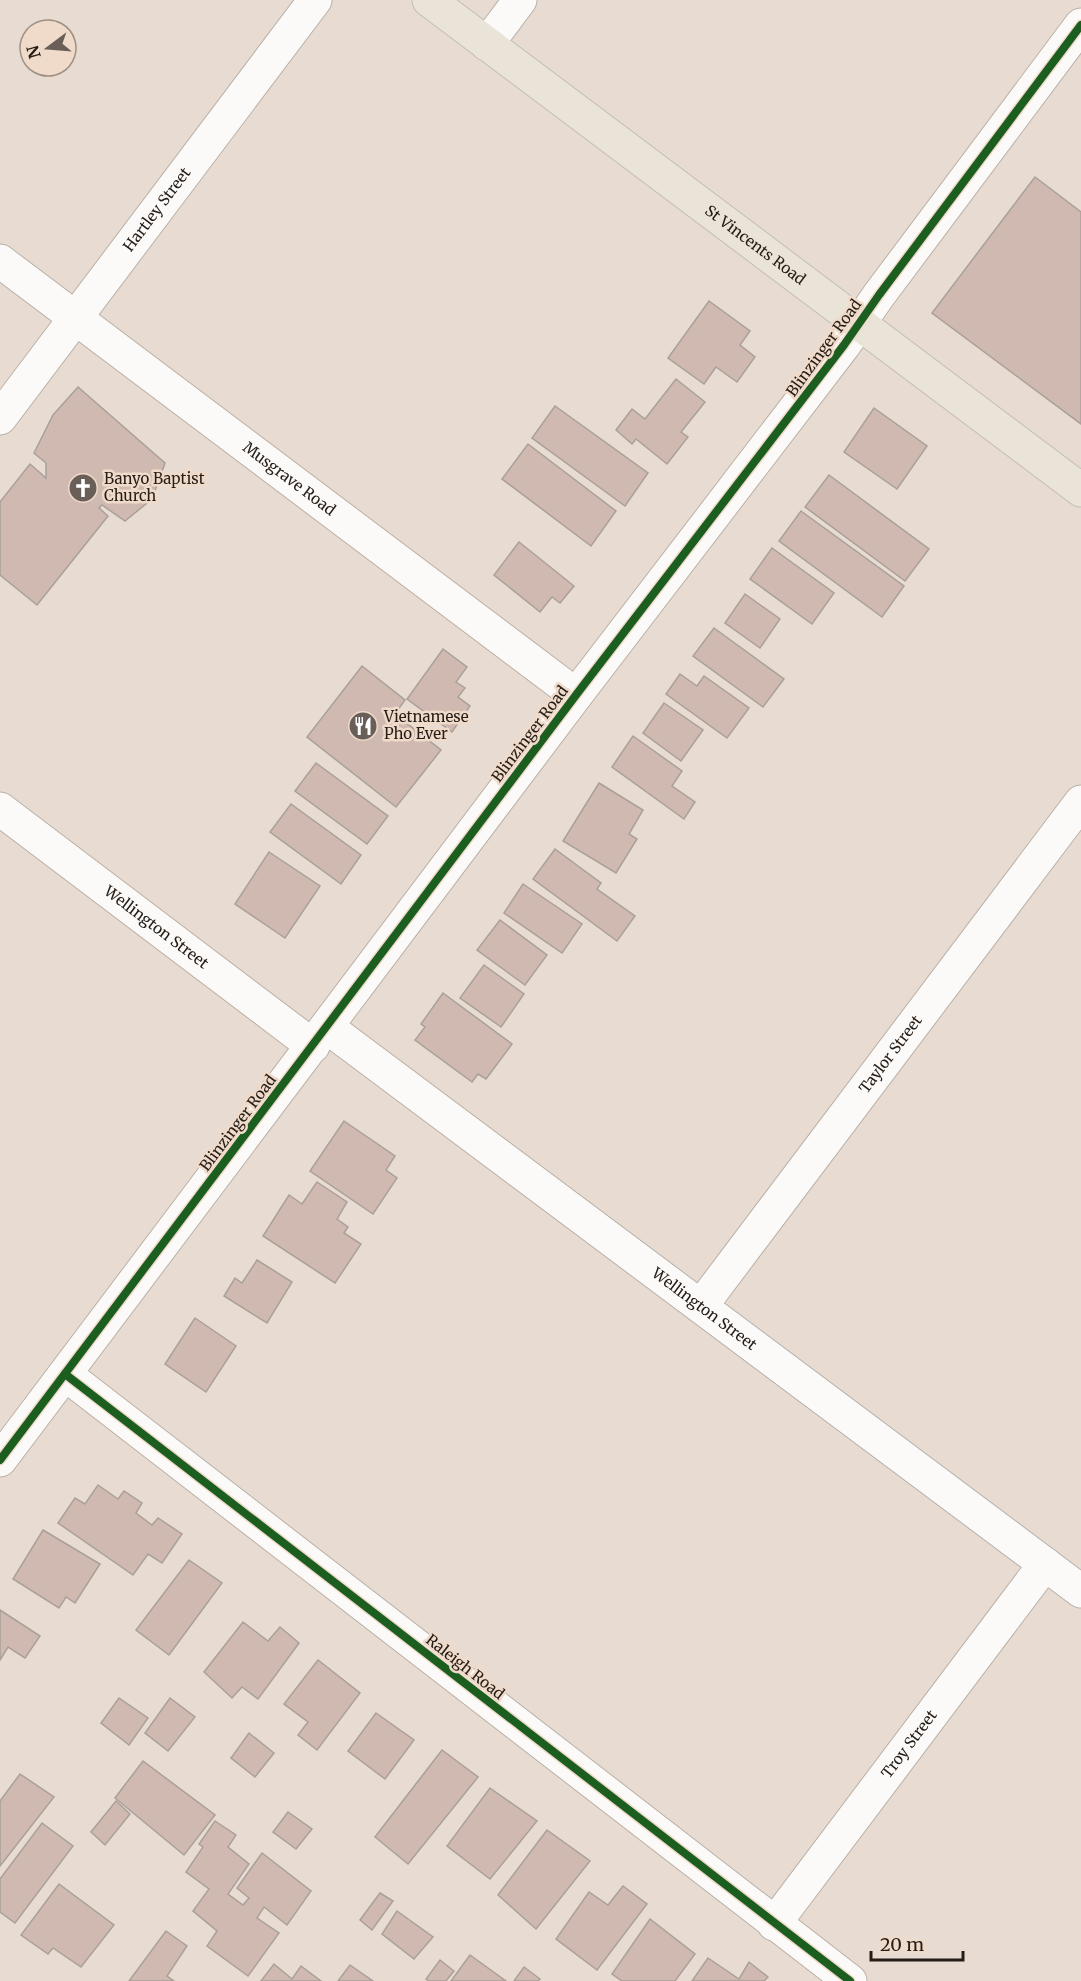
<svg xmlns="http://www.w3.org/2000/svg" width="1081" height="1981" font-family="Merriweather,serif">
	<rect width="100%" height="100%" fill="#e8dcd2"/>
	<g fill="#cfb9b1" stroke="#aaa09a" stroke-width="1.5">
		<polygon points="1035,177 1081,212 1081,424 932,313"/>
		<polygon points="709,301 750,331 740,345 755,357 737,382 716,367 704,384 668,358"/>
		<polygon points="676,379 705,402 681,432 688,437 667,464 636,439 632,444 616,430 632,409 645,419"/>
		<polygon points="78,387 165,463 152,499 125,521 102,505 99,508 108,516 37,605 0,575 0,502 30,464 46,478 46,463 34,453 53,415"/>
		<polygon points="555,406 648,473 625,506 532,438"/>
		<polygon points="874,408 927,446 897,489 844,452"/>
		<polygon points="528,444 616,511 591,546 502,479"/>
		<polygon points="829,475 929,549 905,581 805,507"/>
		<polygon points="801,511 904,586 882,617 779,541"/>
		<polygon points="519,542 574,586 560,603 552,597 540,612 494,575"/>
		<polygon points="772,548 834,593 812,624 750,579"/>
		<polygon points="745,594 780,619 760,648 725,623"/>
		<polygon points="714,628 784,679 763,707 693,656"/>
		<polygon points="443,649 467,667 456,682 465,688 458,697 470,706 452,732 407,699"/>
		<polygon points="362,666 405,700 395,714 441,750 396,807 307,737"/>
		<polygon points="680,674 697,686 704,676 749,708 727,738 666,694"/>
		<polygon points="664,703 703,730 681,761 643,733"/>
		<polygon points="633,736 682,771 672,786 695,802 684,819 612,767"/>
		<polygon points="316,763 388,816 367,844 295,791"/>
		<polygon points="599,783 643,810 629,834 637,839 616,873 563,841"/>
		<polygon points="291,804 361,855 341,884 270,832"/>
		<polygon points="555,849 601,883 597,889 635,916 617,941 533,879"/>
		<polygon points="269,852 320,886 285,938 235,904"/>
		<polygon points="523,884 582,924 562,953 504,913"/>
		<polygon points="500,920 547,955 525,985 477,950"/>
		<polygon points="484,965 524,994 501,1027 460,998"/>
		<polygon points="443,993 512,1044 486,1079 478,1074 472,1082 415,1040 425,1027 421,1024"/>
		<polygon points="344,1121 395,1156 386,1170 397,1178 373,1214 310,1171"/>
		<polygon points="317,1182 347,1202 337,1219 348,1227 344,1233 361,1244 335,1283 263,1236 289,1195 302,1204"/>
		<polygon points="257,1260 292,1282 267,1323 224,1296 235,1278 242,1283"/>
		<polygon points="195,1318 236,1346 206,1392 165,1364"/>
		<polygon points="98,1485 118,1499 124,1491 142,1503 136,1513 152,1525 158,1518 182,1534 162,1563 148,1554 133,1575 58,1523 75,1498 85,1504"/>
		<polygon points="43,1530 100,1564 75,1603 66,1597 59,1608 13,1579"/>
		<polygon points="189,1560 222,1583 169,1655 136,1630"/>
		<polygon points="0,1610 40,1636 25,1658 8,1647 0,1660"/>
		<polygon points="243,1622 268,1641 280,1627 299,1643 258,1699 242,1687 232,1698 204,1672"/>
		<polygon points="318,1660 360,1693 317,1750 298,1735 308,1722 284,1704"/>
		<polygon points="119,1698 148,1718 129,1745 101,1723"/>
		<polygon points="170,1698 195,1717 168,1751 145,1733"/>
		<polygon points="376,1713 414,1740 385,1779 348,1751"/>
		<polygon points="249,1733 274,1753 255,1777 231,1758"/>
		<polygon points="442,1750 478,1777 408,1864 375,1837"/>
		<polygon points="143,1761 215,1815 184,1855 115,1798"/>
		<polygon points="20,1774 54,1797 0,1866 0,1801"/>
		<polygon points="490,1788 537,1821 490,1879 447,1846"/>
		<polygon points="116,1801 130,1814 105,1845 91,1832"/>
		<polygon points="288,1812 312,1829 296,1849 273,1832"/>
		<polygon points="215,1821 236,1835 228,1847 249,1864 228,1894 243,1905 249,1898 237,1888 262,1853 311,1891 287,1925 264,1907 257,1918 279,1933 248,1976 207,1946 217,1931 193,1911 209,1889 186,1872 203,1847 199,1844"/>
		<polygon points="42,1823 73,1846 15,1923 0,1912 0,1879"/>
		<polygon points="547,1830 590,1861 536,1929 498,1895"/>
		<polygon points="59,1884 114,1925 81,1967 53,1948 48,1954 21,1935"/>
		<polygon points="623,1886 647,1904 597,1970 556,1939 589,1892 608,1905"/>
		<polygon points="380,1893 393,1901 372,1930 360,1920"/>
		<polygon points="397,1911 433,1937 414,1959 382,1934"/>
		<polygon points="650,1919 695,1954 675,1981 622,1981 612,1974"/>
		<polygon points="166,1931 187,1946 167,1976 174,1981 129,1981"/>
		<polygon points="470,1955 506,1981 451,1981"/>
		<polygon points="708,1958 739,1979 749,1962 768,1977 764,1981 692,1981"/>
		<polygon points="440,1960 454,1971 446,1981 429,1981 426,1979"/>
		<polygon points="274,1964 292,1979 301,1966 321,1981 261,1981"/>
		<polygon points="350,1965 373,1981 338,1981"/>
		<polygon points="524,1967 540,1979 538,1981 514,1981"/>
	</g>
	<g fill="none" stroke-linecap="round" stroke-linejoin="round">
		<g stroke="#b9b0a8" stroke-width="35">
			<g id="minor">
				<polyline points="487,44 520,0"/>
				<path id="s1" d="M0,261L576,695"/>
				<path id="s2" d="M0,418L315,0"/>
				<path id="s3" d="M0,809L313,1046"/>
				<path id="s4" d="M327,1027L1081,1591"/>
				<path id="s5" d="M701,1306L1081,802"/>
				<polyline points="65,1374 850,1981"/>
				<polyline points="0,1460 576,695 844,345 879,295 1081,25"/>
				<path id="s6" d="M774,1924L1045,1564"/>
			</g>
		</g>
		<g stroke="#c3bcb8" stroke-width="35">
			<g id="major">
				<path id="s7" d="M429,0L1081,490"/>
			</g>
		</g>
		<use href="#minor" stroke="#fcfaf8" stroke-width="33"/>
		<use href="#major" stroke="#eae4d8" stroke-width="33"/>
		<g stroke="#f0dbca" stroke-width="11">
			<g id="cycleway">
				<polyline points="65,1374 850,1981"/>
				<polyline points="0,1460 576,695 844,345 879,295 1081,25"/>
			</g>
		</g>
		<use href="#cycleway" stroke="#1b5e20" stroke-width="8"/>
	</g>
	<defs>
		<g id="church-disc" transform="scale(1.5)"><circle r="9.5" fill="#695f58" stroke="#f0dbca"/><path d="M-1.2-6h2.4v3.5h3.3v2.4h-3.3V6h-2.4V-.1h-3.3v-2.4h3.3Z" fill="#fff"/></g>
		<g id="restaurant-disc" transform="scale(1.5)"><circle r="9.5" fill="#695f58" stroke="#f0dbca"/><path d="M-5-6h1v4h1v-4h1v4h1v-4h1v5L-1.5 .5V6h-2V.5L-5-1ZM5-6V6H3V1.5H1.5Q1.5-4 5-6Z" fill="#fff"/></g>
	</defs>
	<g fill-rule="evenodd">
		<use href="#church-disc" x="83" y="488"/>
		<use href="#restaurant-disc" x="363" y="726"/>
	</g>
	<g text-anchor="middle" stroke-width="5" stroke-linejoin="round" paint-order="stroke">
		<g font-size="15" fill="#241c16" stroke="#f0dbca">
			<text dy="5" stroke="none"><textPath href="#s2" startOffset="261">Hartley Street</textPath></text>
			<text dy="5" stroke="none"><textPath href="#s7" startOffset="408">St Vincents Road</textPath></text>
			<text transform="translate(824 348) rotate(-54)" y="5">Blinzinger Road</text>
			<text dy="5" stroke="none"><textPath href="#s1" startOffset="362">Musgrave Road</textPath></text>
			<text transform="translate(530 734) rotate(-53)" y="5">Blinzinger Road</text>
			<text dy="5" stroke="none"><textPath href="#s3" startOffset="196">Wellington Street</textPath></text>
			<text dy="5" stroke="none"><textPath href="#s5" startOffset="315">Taylor Street</textPath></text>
			<text transform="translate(238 1123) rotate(-53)" y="5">Blinzinger Road</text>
			<text dy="5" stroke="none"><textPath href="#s4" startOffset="471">Wellington Street</textPath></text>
			<text transform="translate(465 1667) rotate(38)" y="5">Raleigh Road</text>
			<text dy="5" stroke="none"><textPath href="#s6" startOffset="225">Troy Street</textPath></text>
		</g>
		<g font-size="15" fill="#241c16" stroke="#f0dbca" text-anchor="start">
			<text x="104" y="484">Banyo Baptist<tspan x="104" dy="17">Church</tspan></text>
			<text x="384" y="722">Vietnamese<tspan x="384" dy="17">Pho Ever</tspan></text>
		</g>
	</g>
	<g transform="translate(48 48) rotate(254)"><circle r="28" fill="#f0dbca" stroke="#9e8f82" stroke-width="1.5"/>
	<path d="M0-4.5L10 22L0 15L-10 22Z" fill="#695f58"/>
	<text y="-9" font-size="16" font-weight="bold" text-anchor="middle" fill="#241c16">N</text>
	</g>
	<path d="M871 1951v9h92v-9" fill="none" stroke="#241c16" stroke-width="3"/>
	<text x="880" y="1951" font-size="18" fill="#241c16" stroke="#f0dbca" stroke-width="4.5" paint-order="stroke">20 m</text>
</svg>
